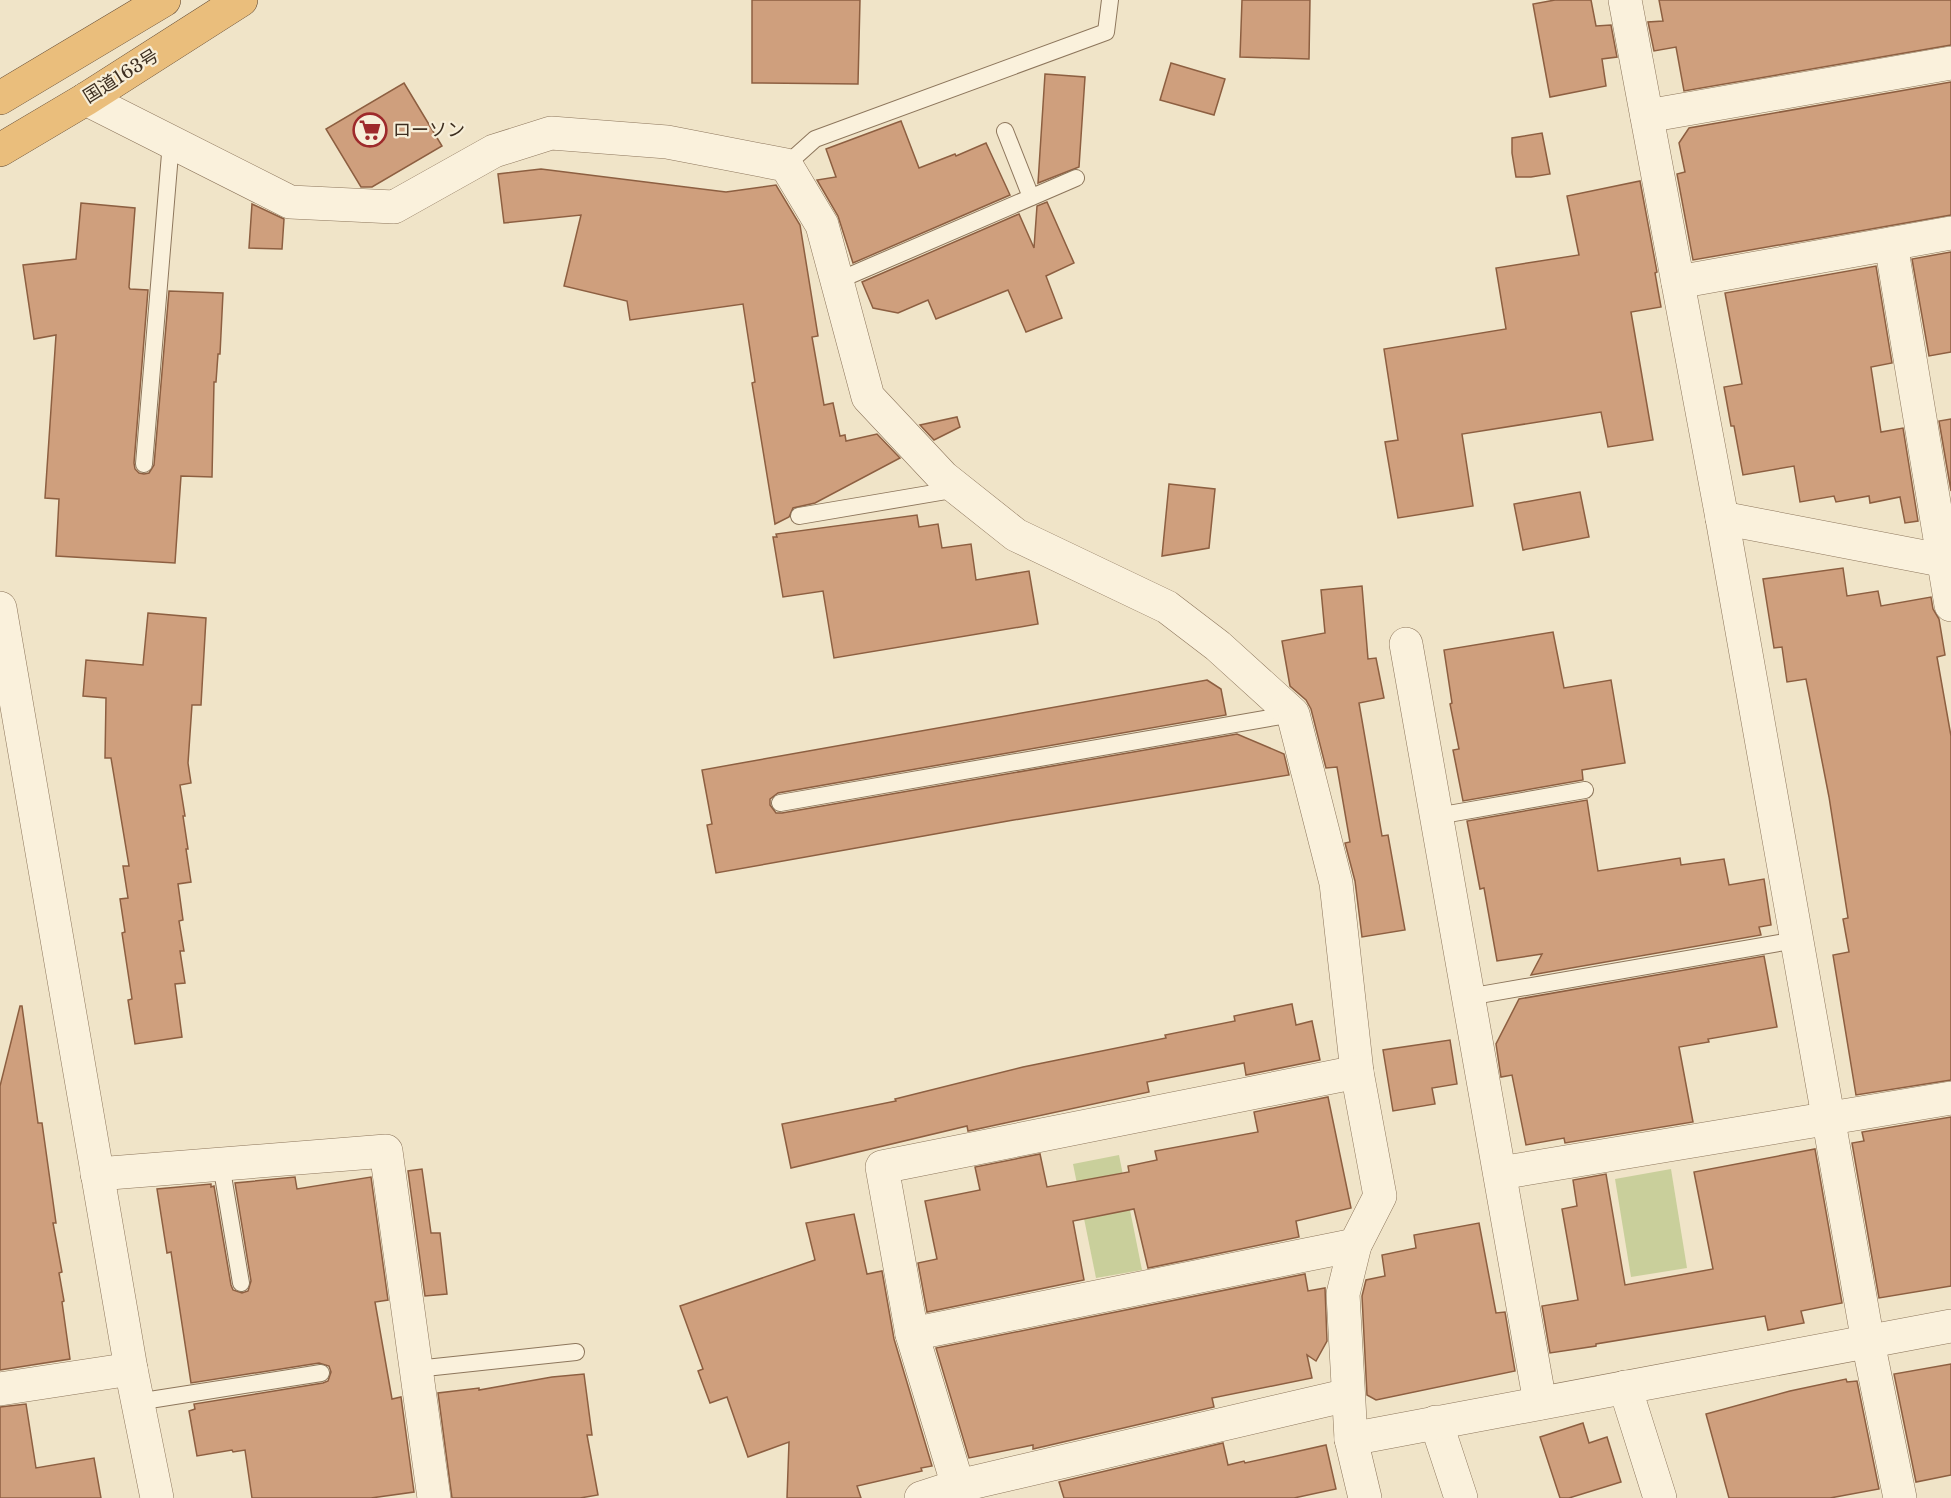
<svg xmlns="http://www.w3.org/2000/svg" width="1951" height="1498" font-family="'Libre Baskerville','Noto Sans JP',serif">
	<rect width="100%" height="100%" fill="#f0e4c8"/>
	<g fill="#c9cf9b">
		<polygon points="1119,1155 1142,1270 1096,1278 1073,1164"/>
		<polygon points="1671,1169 1687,1268 1631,1277 1615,1179"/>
	</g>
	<g fill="#cf9f7d" stroke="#8d5f41" stroke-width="1.5">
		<polygon points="752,0 860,0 858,84 752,83"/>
		<polygon points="1242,0 1310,0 1309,59 1240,57"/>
		<polygon points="1555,0 1591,0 1596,26 1611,25 1617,57 1602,59 1606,86 1550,97 1533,4"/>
		<polygon points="1659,0 1951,0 1951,45 1684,91 1676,47 1654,51 1648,22 1663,21"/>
		<polygon points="1171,63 1225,79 1214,115 1160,100"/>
		<polygon points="1045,74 1085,77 1079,167 1038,183"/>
		<polygon points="1951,82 1951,215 1693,260 1677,174 1685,172 1679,143 1689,128"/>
		<polygon points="404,83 442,146 372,187 361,187 326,129"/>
		<polygon points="901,121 919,168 955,154 956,156 986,143 1010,195 853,263 838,216 817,180 836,177 826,149"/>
		<polygon points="1542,133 1550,174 1531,177 1516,177 1512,153 1512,138"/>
		<polygon points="541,169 726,192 776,185 800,225 818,336 812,337 824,405 833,403 840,436 845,435 846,441 877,434 900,458 815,503 793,508 789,517 775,524 752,383 755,382 743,304 630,320 627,301 564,286 581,215 504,223 498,174"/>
		<polygon points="1640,181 1657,272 1655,273 1661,307 1631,312 1653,440 1608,447 1601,412 1462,434 1473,506 1398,518 1385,442 1398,440 1384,349 1506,329 1496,268 1579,255 1567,196"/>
		<polygon points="1047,202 1074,263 1046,276 1062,318 1026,332 1008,290 936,319 928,300 898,313 873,308 862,282 1019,214 1034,248 1037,206"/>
		<polygon points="81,203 135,208 129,287 130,289 148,290 134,463 135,469 139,473 144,474 149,473 154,465 169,291 223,293 220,354 218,354 216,382 214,382 212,477 181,476 175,563 56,556 59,499 45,498 56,335 34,339 23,265 76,259"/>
		<polygon points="252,204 284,219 282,249 249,248"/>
		<polygon points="1951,252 1951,352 1929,356 1912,259"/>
		<polygon points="1876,266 1892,363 1871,367 1881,432 1903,428 1918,521 1905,523 1900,497 1870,503 1869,496 1836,502 1834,496 1800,502 1794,466 1743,475 1734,426 1731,426 1724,387 1742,384 1725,293"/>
		<polygon points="957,417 960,427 934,440 920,425"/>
		<polygon points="1951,419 1951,491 1939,421"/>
		<polygon points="1169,484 1215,489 1209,548 1162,556"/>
		<polygon points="1580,492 1589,537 1523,550 1514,504"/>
		<polygon points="917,515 919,527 938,524 942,548 971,544 976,580 1029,571 1038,624 834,658 823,591 783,597 773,537 777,537 776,534"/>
		<polygon points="1843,568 1847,596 1878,591 1881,606 1931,597 1933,609 1939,619 1945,655 1937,657 1951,736 1951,1080 1856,1095 1833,955 1849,952 1843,919 1848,918 1829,797 1806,679 1787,682 1782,647 1774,648 1763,579"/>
		<polygon points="1362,586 1368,659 1376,658 1384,698 1359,703 1382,836 1388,835 1405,930 1362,937 1355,881 1345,843 1350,842 1337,767 1326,768 1311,709 1306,700 1290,686 1282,641 1325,633 1321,590"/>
		<polygon points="148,613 206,618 201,705 192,705 188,763 191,783 180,785 185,816 183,816 188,849 186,849 191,882 178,884 183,920 179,921 184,951 180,951 185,983 175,984 182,1037 135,1044 128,1000 132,999 122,933 125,932 120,899 128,898 123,866 129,866 111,758 105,758 106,698 83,696 86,660 143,665"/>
		<polygon points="1553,632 1564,688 1611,680 1625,763 1582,770 1583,780 1463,801 1453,750 1459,749 1450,704 1452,703 1444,650"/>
		<polygon points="1207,680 1221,689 1226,715 778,793 770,799 770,805 776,813 782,813 1237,734 1284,754 1289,775 1008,821 716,873 707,825 712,824 702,770"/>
		<polygon points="1587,800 1598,871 1680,858 1681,865 1724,859 1729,885 1764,879 1771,925 1759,927 1761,935 1531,975 1542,954 1497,961 1484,888 1480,889 1467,821"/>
		<polygon points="1764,956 1777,1027 1708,1039 1709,1042 1679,1047 1693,1122 1565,1143 1564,1138 1526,1145 1512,1075 1501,1077 1496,1044 1519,999"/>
		<polygon points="1292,1004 1296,1025 1312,1021 1320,1060 1246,1075 1244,1063 1147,1082 1149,1092 968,1131 967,1126 791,1168 782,1124 896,1101 895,1099 1023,1067 1166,1038 1165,1035 1235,1021 1234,1016"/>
		<polygon points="20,1006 22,1006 38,1123 42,1123 56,1223 53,1223 62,1272 59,1273 64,1301 62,1302 70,1359 0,1370 0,1086"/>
		<polygon points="1450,1040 1457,1084 1432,1088 1435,1104 1393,1111 1383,1050"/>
		<polygon points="1328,1097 1351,1208 1296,1221 1299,1237 1148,1268 1134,1209 1073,1221 1084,1280 927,1312 918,1263 937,1259 925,1201 980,1190 975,1167 1040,1154 1047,1187 1129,1172 1128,1166 1157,1160 1155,1151 1258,1132 1254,1112"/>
		<polygon points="1951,1117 1951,1286 1879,1298 1852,1143 1864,1141 1862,1132"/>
		<polygon points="1815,1149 1842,1303 1801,1311 1804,1323 1768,1330 1765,1316 1596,1344 1596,1346 1550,1353 1542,1306 1578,1300 1562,1209 1577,1206 1573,1180 1606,1174 1625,1285 1713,1269 1694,1172"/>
		<polygon points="422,1169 431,1233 440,1233 447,1294 425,1296 408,1171"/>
		<polygon points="295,1177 297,1189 371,1177 388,1300 375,1302 392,1399 401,1397 414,1492 371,1498 252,1498 245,1450 233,1452 232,1450 197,1456 189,1411 195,1409 194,1404 323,1383 328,1381 331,1372 329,1366 319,1363 191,1383 171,1252 167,1253 157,1189 211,1184 211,1187 214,1186 231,1285 233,1290 242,1293 248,1291 251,1281 235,1183"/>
		<polygon points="854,1214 867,1274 882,1271 894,1339 932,1466 921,1468 922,1471 857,1486 861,1498 787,1498 789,1442 748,1457 727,1397 710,1403 698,1371 703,1369 680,1306 815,1260 806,1223"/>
		<polygon points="1479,1223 1496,1313 1505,1312 1515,1371 1376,1400 1367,1395 1362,1296 1366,1280 1385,1276 1382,1255 1416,1248 1414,1235"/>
		<polygon points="1305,1274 1308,1291 1325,1288 1327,1341 1316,1361 1307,1355 1312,1378 1212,1398 1214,1407 1033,1449 1033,1445 969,1458 936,1348"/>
		<polygon points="1951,1364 1951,1475 1916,1482 1894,1374"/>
		<polygon points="584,1374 592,1435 587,1435 598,1495 580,1498 452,1498 438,1393 479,1388 479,1390 552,1377"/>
		<polygon points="1846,1379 1847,1382 1857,1381 1879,1489 1830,1498 1729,1498 1706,1414 1790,1391"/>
		<polygon points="26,1404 36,1468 94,1458 101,1498 0,1498 0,1407"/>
		<polygon points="1583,1423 1589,1443 1607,1437 1621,1482 1569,1498 1560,1498 1540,1437"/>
		<polygon points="1223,1443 1228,1465 1244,1461 1245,1463 1326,1445 1336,1489 1294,1498 1064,1498 1059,1482"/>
	</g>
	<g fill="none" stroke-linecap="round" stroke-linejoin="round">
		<g stroke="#8d765c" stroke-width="18">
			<g id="service">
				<polyline points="1005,131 1031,197"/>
				<polyline points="786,165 815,139 1106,32 1110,0"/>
				<polyline points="837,281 1076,178"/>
				<polyline points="144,464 171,142"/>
				<polyline points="799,516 958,489"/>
				<polyline points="780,803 1293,714"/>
				<polyline points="1437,816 1585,790"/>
				<polyline points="1468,997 1796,940"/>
				<polyline points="221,1164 241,1283"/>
				<polyline points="416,1369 576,1352"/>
				<polyline points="137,1402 321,1373"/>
			</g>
		</g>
		<g stroke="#8d765c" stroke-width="34">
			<g id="minor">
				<polyline points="1625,0 1722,518 1868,1342 1900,1498"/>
				<polyline points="86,99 290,202 394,207 494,151 551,133 667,142 786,165 822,225 868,397 943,477 1016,535 1167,607 1218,646 1293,714 1336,883 1357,1072 1380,1196 1355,1245 1343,1294 1351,1439 1365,1498"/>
				<polyline points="1647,116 1951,63"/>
				<polyline points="1891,244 1951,605"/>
				<polyline points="1678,282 1951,233"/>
				<polyline points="1722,518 1951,562"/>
				<polyline points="1406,644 1540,1403"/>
				<polyline points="1500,1173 1951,1098"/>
				<polyline points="97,1174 386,1151 434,1498"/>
				<polyline points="912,1334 1355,1245"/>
				<polyline points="1625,1387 1660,1498"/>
				<polyline points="0,1389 131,1369"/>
				<polyline points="1436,1422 1461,1498"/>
				<polyline points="1351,1439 1951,1326"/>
				<polyline points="958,1486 912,1334 882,1167 1357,1072"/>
				<polyline points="921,1498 958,1486 1348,1395"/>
			</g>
		</g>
		<g stroke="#8d765c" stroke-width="34">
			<polyline id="tertiary" points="0,608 131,1369 157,1498"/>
		</g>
		<g stroke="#5b4430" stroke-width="34">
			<g id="trunk">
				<polyline points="0,98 164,0"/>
				<polyline points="0,150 86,99 241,0"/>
			</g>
		</g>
		<use href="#service" stroke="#faf1dc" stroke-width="16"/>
		<use href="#minor" stroke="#faf1dc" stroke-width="33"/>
		<use href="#tertiary" stroke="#faf1dc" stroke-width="33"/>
		<use href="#trunk" stroke="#eabe7c" stroke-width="33"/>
	</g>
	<defs>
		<g id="supermarket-ring" transform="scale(1.725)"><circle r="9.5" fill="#f7eed8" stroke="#9e2a2b" stroke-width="1.5"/><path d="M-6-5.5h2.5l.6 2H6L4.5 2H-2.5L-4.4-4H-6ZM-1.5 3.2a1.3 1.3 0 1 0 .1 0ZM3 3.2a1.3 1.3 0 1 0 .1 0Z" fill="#9e2a2b"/></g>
	</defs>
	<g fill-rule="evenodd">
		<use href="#supermarket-ring" x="370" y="130"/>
	</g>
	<g text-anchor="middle" stroke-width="4.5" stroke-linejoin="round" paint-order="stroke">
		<g font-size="18" fill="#3d2e20" stroke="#f7eed8">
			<text transform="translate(121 76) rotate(-32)" y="6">国道163号</text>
		</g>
		<g font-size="18" fill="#3d2e20" stroke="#f7eed8" text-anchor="start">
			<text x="393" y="136">ローソン</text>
		</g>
	</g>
</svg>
